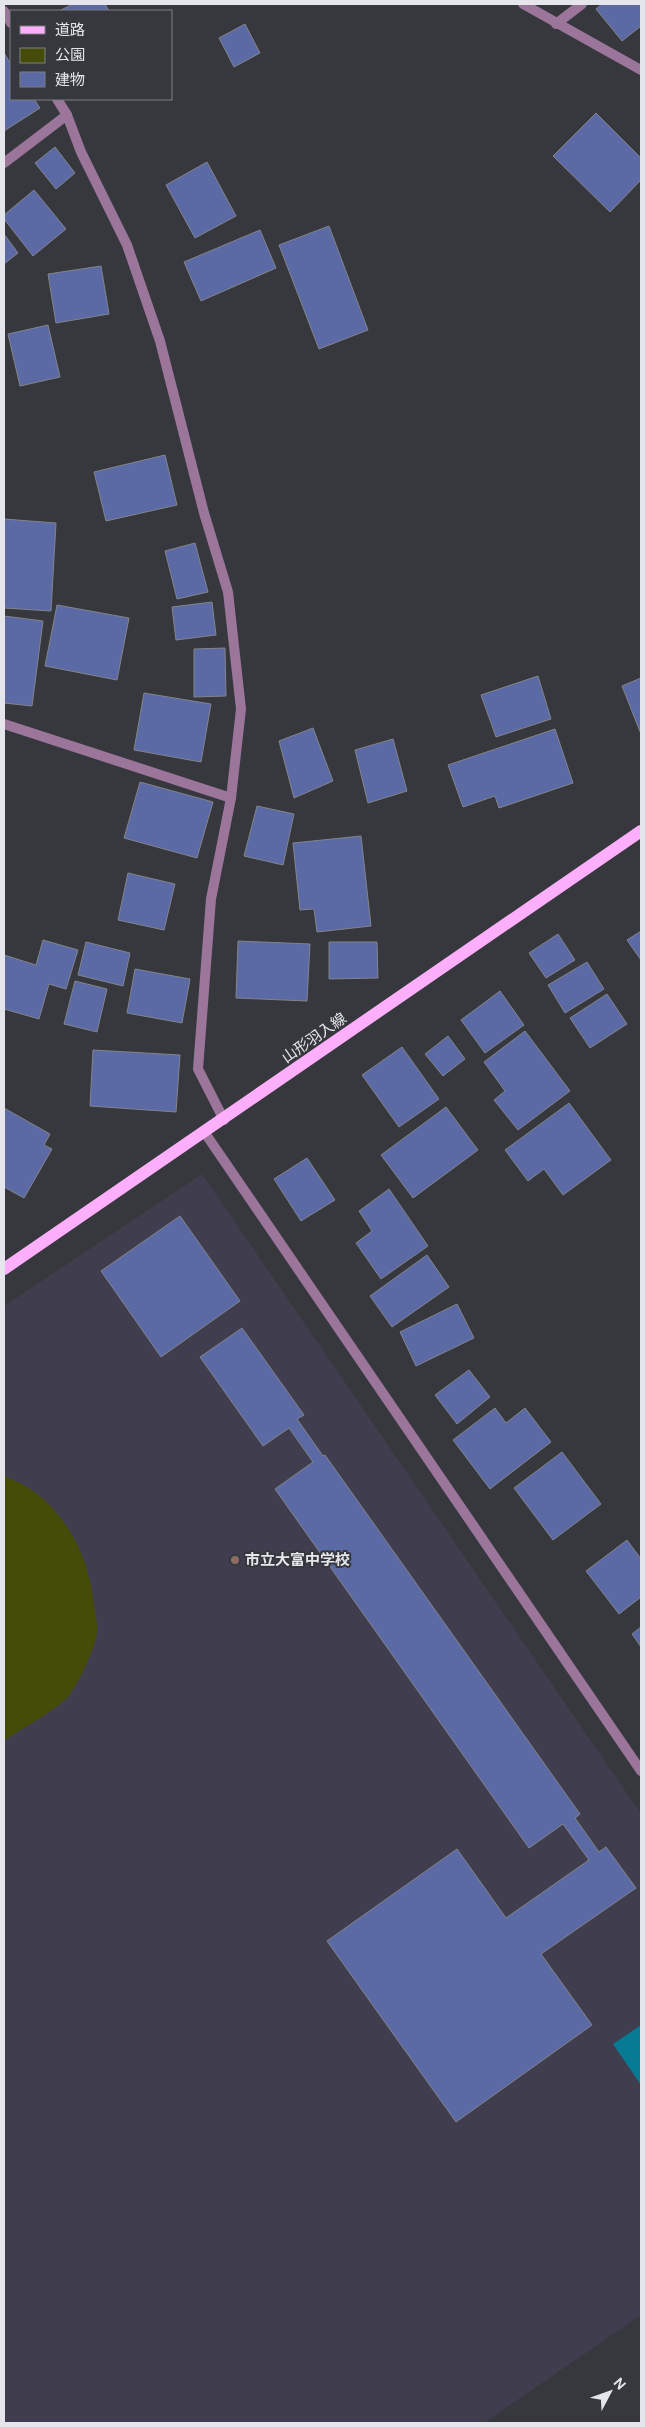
<svg xmlns="http://www.w3.org/2000/svg" width="645" height="2427" font-family="'DM Sans','Noto Sans JP',sans-serif">
	<rect width="100%" height="100%" fill="#36383e"/>
	<polygon fill="#403d4e" points="202,1174 641,1814 641,2315 484,2423 4,2423 4,1306"/>
	<path fill="#444c08" d="M4,1476C58,1495 89,1550 94,1606C95,1614 98,1624 97,1632C95,1649 78,1685 67,1698C56,1710 19,1730 4,1741Z"/>
	<polygon fill="#077a94" points="641,2025 641,2085 613,2044"/>
	<g fill="#5b69a5" stroke="#83858c">
		<polygon points="73,4 105,4 109,11 59,11"/>
		<polygon points="602,4 641,4 641,26 622,41 596,9"/>
		<polygon points="245,24 260,53 234,67 219,38"/>
		<polygon points="4,53 11,64 11,99 34,99 40,108 4,131"/>
		<polygon points="596,113 641,158 641,180 610,212 553,156"/>
		<polygon points="55,147 75,173 56,189 35,163"/>
		<polygon points="207,162 236,216 195,238 166,185"/>
		<polygon points="34,190 66,229 33,256 4,219 4,215"/>
		<polygon points="329,226 368,330 319,349 279,245"/>
		<polygon points="260,230 276,268 201,301 184,262"/>
		<polygon points="4,234 18,253 4,264"/>
		<polygon points="101,266 109,314 56,323 48,274"/>
		<polygon points="48,325 60,377 20,386 8,334"/>
		<polygon points="165,455 177,505 106,521 94,472"/>
		<polygon points="4,519 56,523 51,611 4,608"/>
		<polygon points="195,543 208,592 177,599 165,551"/>
		<polygon points="212,602 216,635 176,640 172,607"/>
		<polygon points="57,605 129,618 117,680 45,666"/>
		<polygon points="4,616 43,621 32,706 4,703"/>
		<polygon points="225,648 226,696 194,697 194,649"/>
		<polygon points="538,676 551,719 496,737 481,695"/>
		<polygon points="641,678 641,734 622,686"/>
		<polygon points="144,693 211,704 201,762 134,750"/>
		<polygon points="313,728 333,781 294,798 279,741"/>
		<polygon points="555,729 573,783 499,808 495,796 463,807 448,765"/>
		<polygon points="393,739 407,791 368,803 355,750"/>
		<polygon points="140,782 213,802 197,858 124,838"/>
		<polygon points="257,806 294,814 283,865 244,856"/>
		<polygon points="361,836 371,926 317,932 314,909 300,910 293,843"/>
		<polygon points="128,873 175,884 164,930 118,920"/>
		<polygon points="641,931 641,960 627,940"/>
		<polygon points="558,934 575,960 546,978 529,953"/>
		<polygon points="43,940 78,950 66,989 49,984 39,1019 4,1009 4,955 36,965"/>
		<polygon points="238,941 310,944 307,1001 236,998"/>
		<polygon points="86,942 130,953 123,986 78,975"/>
		<polygon points="329,942 377,942 378,978 329,979"/>
		<polygon points="587,962 604,989 565,1013 548,985"/>
		<polygon points="135,969 190,979 182,1023 127,1013"/>
		<polygon points="75,981 107,989 97,1032 64,1024"/>
		<polygon points="500,991 524,1025 485,1053 461,1020"/>
		<polygon points="607,994 627,1024 590,1048 570,1018"/>
		<polygon points="525,1031 570,1091 518,1130 494,1100 505,1091 484,1062"/>
		<polygon points="448,1036 465,1059 443,1076 425,1054"/>
		<polygon points="402,1047 439,1099 399,1127 362,1075"/>
		<polygon points="93,1050 180,1055 176,1112 90,1106"/>
		<polygon points="569,1103 611,1160 563,1195 544,1169 528,1181 505,1150"/>
		<polygon points="446,1107 478,1150 413,1198 381,1155"/>
		<polygon points="4,1108 50,1134 44,1145 52,1149 24,1198 4,1187"/>
		<polygon points="307,1158 335,1200 301,1221 274,1179"/>
		<polygon points="389,1189 428,1246 381,1279 356,1243 372,1231 359,1211"/>
		<polygon points="180,1216 240,1301 161,1357 101,1271"/>
		<polygon points="427,1255 449,1287 392,1327 370,1296"/>
		<polygon points="457,1304 474,1338 416,1366 400,1332"/>
		<polygon points="242,1328 304,1415 297,1419 323,1456 325,1455 580,1814 575,1818 599,1852 606,1847 636,1888 541,1954 592,2025 456,2122 327,1941 457,1849 506,1918 589,1860 563,1824 529,1848 275,1489 313,1462 289,1428 263,1446 200,1357"/>
		<polygon points="469,1370 490,1397 457,1424 435,1395"/>
		<polygon points="495,1408 506,1423 525,1408 551,1442 490,1489 453,1440"/>
		<polygon points="562,1452 601,1504 553,1540 514,1488"/>
		<polygon points="627,1540 641,1559 641,1597 619,1614 586,1571"/>
		<polygon points="641,1627 641,1647 632,1634"/>
	</g>
	<g fill="none" stroke-linecap="round" stroke-linejoin="round">
		<g stroke="#9b759a" stroke-width="10">
			<polyline points="523,4 641,70"/>
			<polyline points="4,11 11,23"/>
			<polyline points="556,24 582,4"/>
			<polyline points="57,99 67,115 81,152 127,245 160,341 204,513 228,592 241,709 231,798 211,899 198,1069 224,1120"/>
			<polyline points="4,163 67,115"/>
			<polyline points="4,724 231,798"/>
			<polyline points="205,1133 641,1771"/>
		</g>
		<polyline stroke="#fdaffb" stroke-width="12" points="4,1269 641,831"/>
	</g>
	<circle fill="#8d6e63" stroke="#36383e" stroke-width="2" cx="235" cy="1560" r="5"/>
	<g text-anchor="middle" stroke-width="4" stroke-linejoin="round" paint-order="stroke">
		<g font-size="15" fill="#e5e6eb" stroke="#36383e">
			<text transform="translate(314 1038) rotate(-35)" y="5">山形羽入線</text>
		</g>
		<g font-size="15" font-weight="bold" fill="#e5e6eb" stroke="#36383e" text-anchor="start">
			<text x="245" y="1565">市立大富中学校</text>
		</g>
	</g>
	<rect width="645" height="2427" fill="none" stroke="#e5e6eb" stroke-width="10"/>
	<rect x="10" y="10" width="162" height="90" fill="#36383e" stroke="#7c7e83"/>
	<rect x="20" y="26" width="25" height="8" fill="#fdaffb" stroke="#7c7e83"/>
	<text x="55" y="35" font-size="15" fill="#e5e6eb">道路</text>
	<rect x="20" y="48" width="25" height="15" fill="#444c08" stroke="#7c7e83"/>
	<text x="55" y="60" font-size="15" fill="#e5e6eb">公園</text>
	<rect x="20" y="72" width="25" height="15" fill="#5b69a5" stroke="#7c7e83"/>
	<text x="55" y="85" font-size="15" fill="#e5e6eb">建物</text>
	<g transform="translate(610 2392) rotate(49)" stroke="#36383e" stroke-width="4" paint-order="stroke">
	<path d="M0-4L9 19L0 12L-9 19Z" fill="#e5e6eb"/>
	<text y="-8" font-size="14" font-weight="bold" text-anchor="middle" fill="#e5e6eb">N</text>
	</g>
</svg>
